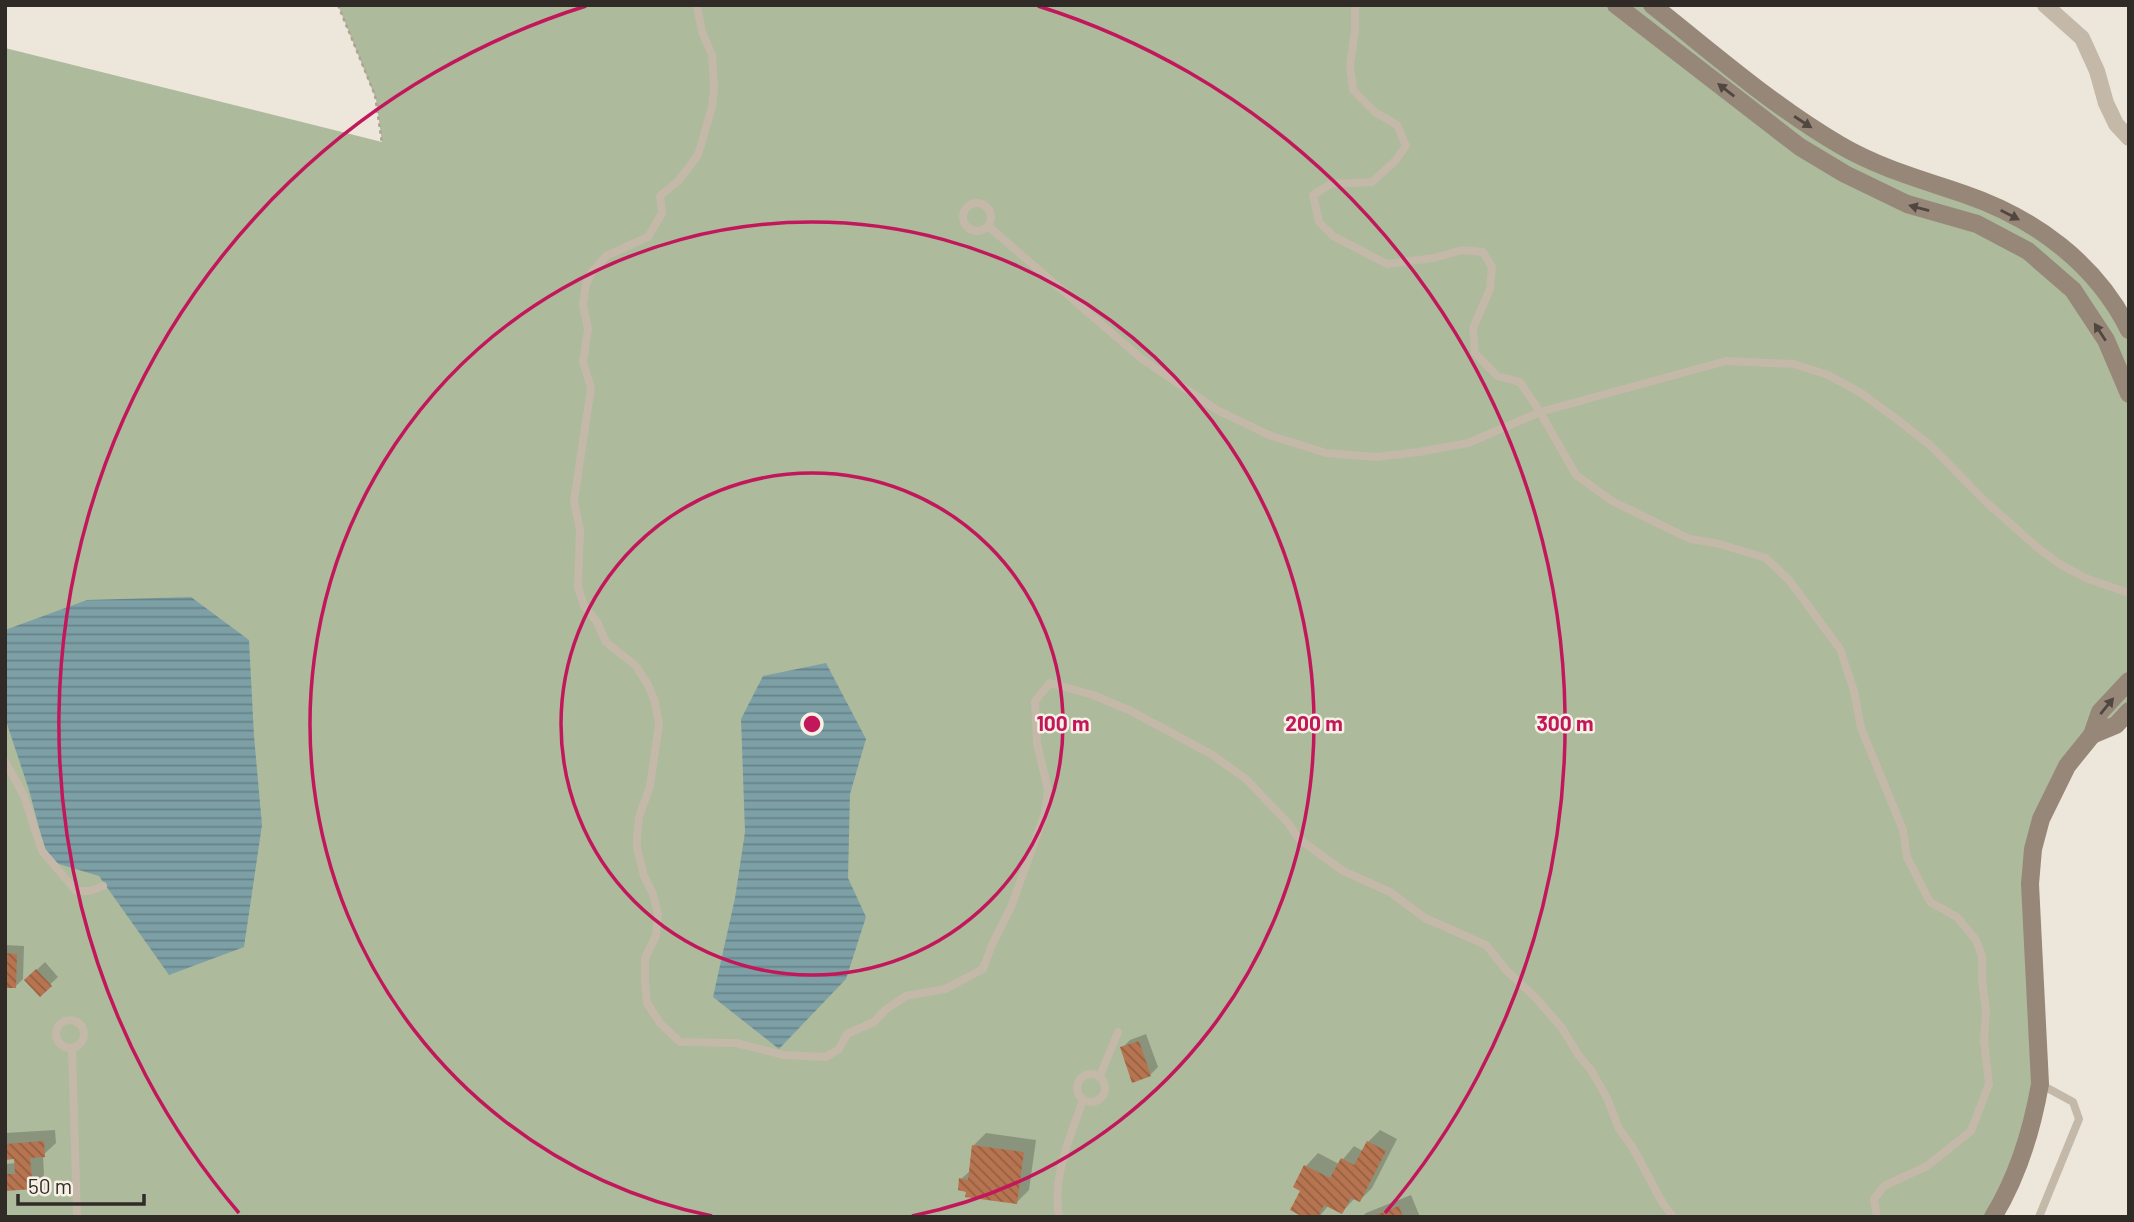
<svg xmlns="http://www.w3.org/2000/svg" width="2134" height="1222" font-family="Barlow,sans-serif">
	<defs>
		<pattern id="water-rules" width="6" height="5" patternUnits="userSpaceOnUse" patternTransform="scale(1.75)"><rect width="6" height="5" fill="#7da0a7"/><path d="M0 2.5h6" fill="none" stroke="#678388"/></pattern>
		<pattern id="building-back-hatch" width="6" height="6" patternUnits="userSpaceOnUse" patternTransform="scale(1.75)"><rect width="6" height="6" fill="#b67450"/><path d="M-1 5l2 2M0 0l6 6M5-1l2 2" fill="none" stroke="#955f42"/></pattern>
	</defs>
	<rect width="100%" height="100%" fill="#ede6da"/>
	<polygon fill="#adba9c" points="338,5 1652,5 1793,115 2055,240 2129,330 2129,712 2092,736 2033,849 2040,1084 1993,1217 5,1217 5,48 382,142 376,99"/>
	<g fill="url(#water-rules)">
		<polygon points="191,597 249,640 254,736 262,825 244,947 169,975 99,876 59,864 46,854 29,790 5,718 5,630 87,600"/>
		<polygon points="826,663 866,739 850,794 848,878 866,917 846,979 779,1049 713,997 735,898 745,832 741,719 763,676"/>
	</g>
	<g fill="#0003">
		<polygon points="5,945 24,946 23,979 15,987 5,986"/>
		<polygon points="45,962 58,977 40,994 26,980"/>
		<polygon points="1146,1034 1158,1067 1150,1075 1122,1048 1130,1040"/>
		<polygon points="55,1130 56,1143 43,1155 44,1175 32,1188 5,1190 5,1164 16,1163 15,1157 5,1158 5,1133"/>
		<polygon points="1380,1130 1397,1139 1372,1188 1360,1200 1355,1198 1342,1212 1329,1205 1319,1217 1306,1217 1302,1190 1295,1187 1306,1166 1318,1153 1339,1164 1354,1146 1363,1151 1368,1142"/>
		<polygon points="986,1133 1036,1140 1029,1190 1017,1202 968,1190 961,1179 971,1170 974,1145"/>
		<polygon points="1411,1195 1420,1217 1362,1217 1366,1213"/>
	</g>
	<g fill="url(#building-back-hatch)">
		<polygon points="5,953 17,954 16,988 5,988"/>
		<polygon points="36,969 52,986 40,997 24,980"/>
		<polygon points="1139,1041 1151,1076 1132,1083 1120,1047"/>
		<polygon points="44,1141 45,1157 30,1158 33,1189 5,1191 5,1174 15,1174 14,1159 5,1160 5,1144"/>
		<polygon points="1367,1141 1386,1151 1360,1202 1351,1198 1342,1214 1324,1205 1318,1217 1303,1217 1290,1210 1300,1191 1293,1187 1304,1165 1330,1178 1341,1158 1354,1165"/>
		<polygon points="972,1145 1024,1152 1017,1204 965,1197 966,1192 958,1190 959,1178 968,1180"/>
		<polygon points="1399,1206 1403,1217 1371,1217"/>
	</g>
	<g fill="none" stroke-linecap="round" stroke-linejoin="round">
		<polyline stroke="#afa292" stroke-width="2.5" stroke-dasharray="3.5 3.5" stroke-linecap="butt" points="338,5 375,95 382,143"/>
		<g stroke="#c4b8a8" stroke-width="8">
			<polyline points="697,5 702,32 712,55 714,89 712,107 698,155 679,180 660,196 662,213 648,237 606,256 591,273 586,284 583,305 588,329 583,362 591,388 574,501 580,530 578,587 584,606 597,622 606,642 636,666 648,685 655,702 659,724 650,786 639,817 637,837 637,848 644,876 653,894 658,914 656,936 645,958 645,982 647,1003 660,1023 680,1042 736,1043 784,1055 826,1057 839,1049 847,1034 874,1022 885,1010 906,996 945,989 983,969 991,947 1011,907 1045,813 1048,790 1037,743 1035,701 1050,683 1093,695 1131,711 1211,754 1246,779 1289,824 1298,838 1343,871 1390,892 1425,918 1486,945 1506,970 1535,997 1562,1028 1579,1056 1591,1070 1607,1098 1619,1129 1633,1148 1662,1202 1673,1217"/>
			<polyline points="1355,5 1355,31 1350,65 1353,90 1375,112 1397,125 1406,146 1395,161 1372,182 1331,184 1313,195 1319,222 1333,236 1387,264 1434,258 1462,250 1483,252 1492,267 1490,289 1473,328 1475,353 1497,376 1520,382 1540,412 1576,475 1612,501 1690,539 1716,543 1766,558 1789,580 1840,649 1854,691 1861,728 1903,830 1907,857 1930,902 1957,917 1976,940 1982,956 1982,980 1986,1011 1984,1040 1989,1084 1971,1131 1927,1166 1884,1186 1874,1199 1877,1217"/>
			<circle cx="977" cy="217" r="14"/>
			<polyline points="988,226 1142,359 1217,410 1269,435 1326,453 1375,457 1419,452 1468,443 1540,412 1726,361 1794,364 1828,375 1861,393 1899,421 1930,445 1987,503 2038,548 2061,565 2088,579 2129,593"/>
			<polyline points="5,761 24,796 42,851 76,891 90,891 103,886"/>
			<circle cx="70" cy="1034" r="14"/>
			<polyline points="72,1049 77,1217"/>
			<circle cx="1091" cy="1088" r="14"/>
			<polyline points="1100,1076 1118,1032"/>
			<path d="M1059,1217C1052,1176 1070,1138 1083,1100"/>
			<polyline points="2039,1217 2079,1119 2073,1102 2040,1084"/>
		</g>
		<polyline stroke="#c4b8a8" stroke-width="16" points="2045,5 2082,38 2097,71 2106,103 2116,124 2129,138"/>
		<g stroke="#978779" stroke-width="18">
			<polyline points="1616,5 1800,147 1845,174 1907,204 1977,224 2028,251 2073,290 2106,340 2129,394"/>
			<path d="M1652,5C1713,53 1773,106 1840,145C1879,168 1923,180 1964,194C2034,218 2096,263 2129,330"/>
			<polyline points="2092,735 2116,725 2129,711"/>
			<path d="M1993,1217C2018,1176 2032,1130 2040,1084L2030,884L2033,849L2041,819L2067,766L2092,735L2100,712L2129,681"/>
		</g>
	</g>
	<defs><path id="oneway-solid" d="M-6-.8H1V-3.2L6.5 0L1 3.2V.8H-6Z" transform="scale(1.75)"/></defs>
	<g fill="#504740">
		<use href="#oneway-solid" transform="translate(1726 90) rotate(-142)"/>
		<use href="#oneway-solid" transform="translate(1803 122) rotate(33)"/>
		<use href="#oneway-solid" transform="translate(1919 208) rotate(-165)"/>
		<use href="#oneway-solid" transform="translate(2010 215) rotate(27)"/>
		<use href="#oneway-solid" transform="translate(2100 332) rotate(-123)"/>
		<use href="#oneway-solid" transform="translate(2107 706) rotate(-51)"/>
	</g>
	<g fill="none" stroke="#c2185b" stroke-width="3.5">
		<circle cx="812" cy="724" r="251"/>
		<path d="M712 1216A502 502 0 1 1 912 1216"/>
		<path d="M239 1213A753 753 0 0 1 586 6M1038 6A753 753 0 0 1 1385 1213"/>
	</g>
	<circle cx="812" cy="724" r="10" fill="#c2185b" stroke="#f6f0e5" stroke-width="3.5"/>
	<g font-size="21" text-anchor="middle" font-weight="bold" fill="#c2185b" stroke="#f6f0e5" stroke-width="5" stroke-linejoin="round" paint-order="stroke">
		<text x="1063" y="731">100 m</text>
		<text x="1314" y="731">200 m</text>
		<text x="1565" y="731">300 m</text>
	</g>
	<rect width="2134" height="1222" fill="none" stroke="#312b27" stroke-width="14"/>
	<path d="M18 1194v10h126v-10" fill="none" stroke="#312b27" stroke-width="3.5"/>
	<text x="28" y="1194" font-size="21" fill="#312b27" stroke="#f6f0e5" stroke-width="5" paint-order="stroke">50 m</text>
</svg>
